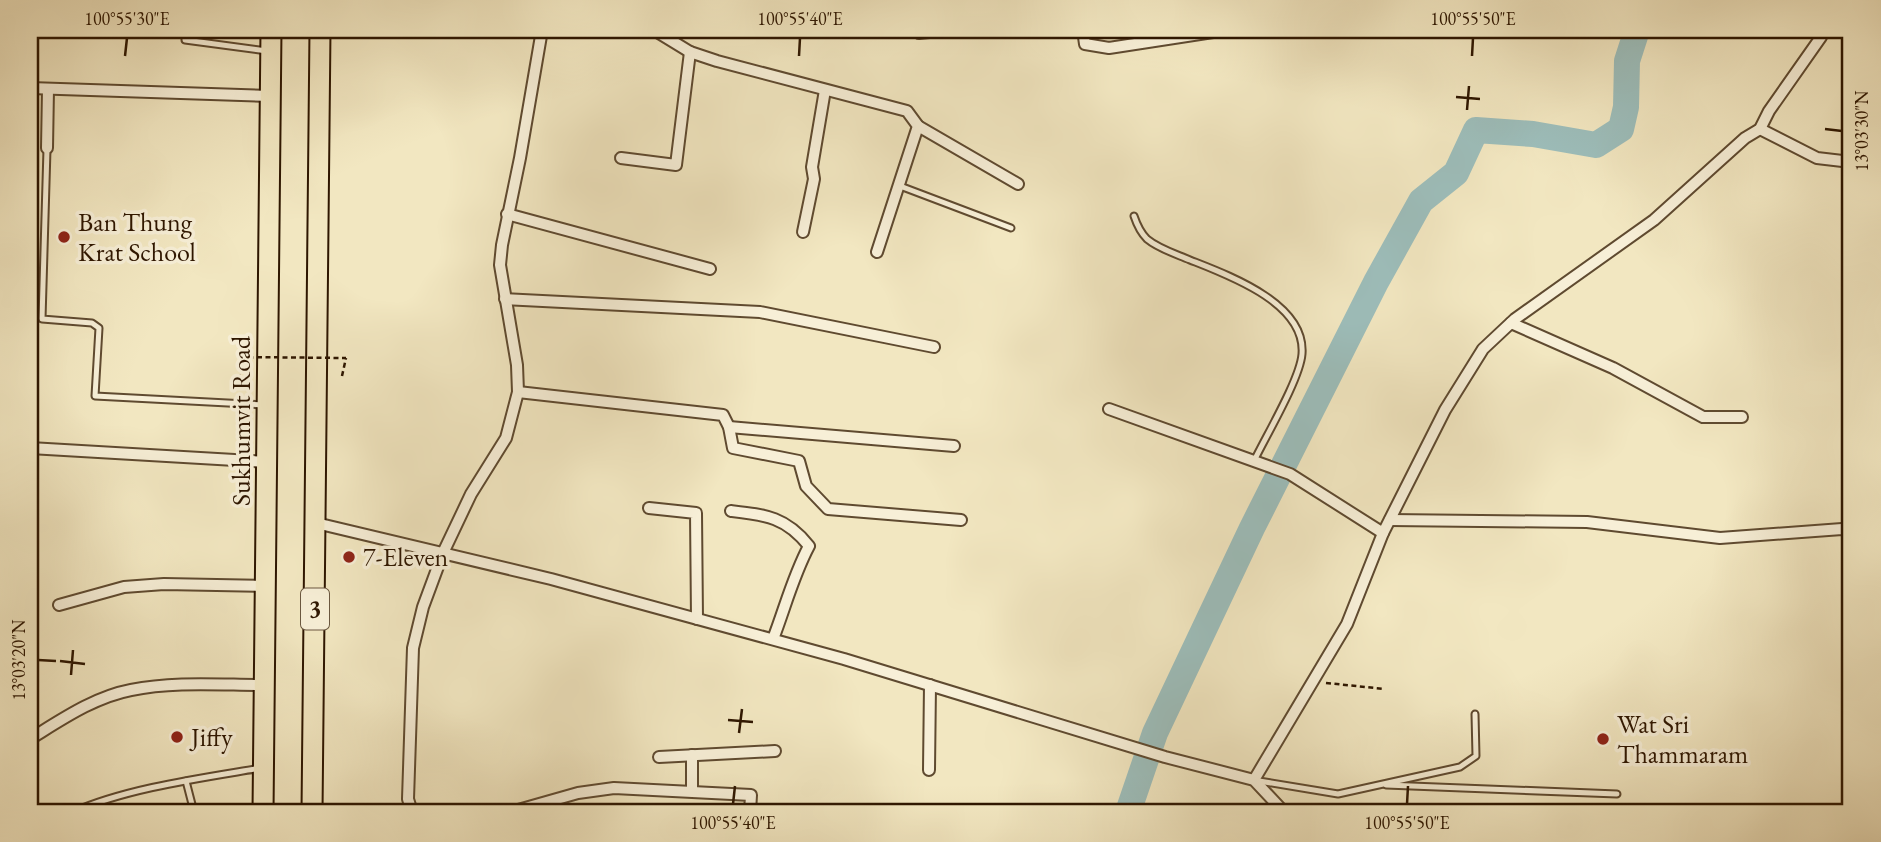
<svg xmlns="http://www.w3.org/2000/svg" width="1881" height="842" font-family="'EB Garamond',serif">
	<rect width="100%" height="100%" fill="#f2e7c1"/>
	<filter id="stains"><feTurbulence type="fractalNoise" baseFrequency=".00286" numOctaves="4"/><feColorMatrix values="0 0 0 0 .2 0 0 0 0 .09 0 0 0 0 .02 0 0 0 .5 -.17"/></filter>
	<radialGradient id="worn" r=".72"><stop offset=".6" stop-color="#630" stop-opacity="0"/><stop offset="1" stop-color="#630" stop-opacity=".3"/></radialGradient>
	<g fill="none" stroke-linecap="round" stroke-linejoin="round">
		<polyline stroke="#9dbebb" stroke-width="26" points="1128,812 1155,733 1252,528 1376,282 1421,201 1456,173 1476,130 1533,134 1596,145 1621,129 1626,107 1627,61 1637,30"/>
		<g stroke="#5f4a30" stroke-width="9">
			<g id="service">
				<polyline points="185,30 185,40 267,51"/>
				<polyline points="47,149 42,319 92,323 99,328 95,396 264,405"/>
				<polyline points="900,186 1011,228"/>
				<path d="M1134,216C1137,225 1140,232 1147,239C1159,249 1176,254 1190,260C1228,275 1306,303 1302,354C1300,379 1266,436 1254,461"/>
				<polyline points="186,781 194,812"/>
				<polyline points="1259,781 1338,794 1460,767 1476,756 1475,714"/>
				<polyline points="1386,785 1617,794"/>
				<path d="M73,812C127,788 202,778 261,768"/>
			</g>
		</g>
		<g stroke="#5f4a30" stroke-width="14">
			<g id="minor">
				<polyline points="654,30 690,52 717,61 907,111 918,126 877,252"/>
				<polyline points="1083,30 1085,44 1109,48 1226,30"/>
				<polyline points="919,33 950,30"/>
				<polyline points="30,88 270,96"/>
				<polyline points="918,126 1018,184"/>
				<polyline points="1760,129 1817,158 1851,162"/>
				<polyline points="47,148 48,89"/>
				<polyline points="621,158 676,165 690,52"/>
				<polyline points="507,214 710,269"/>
				<polyline points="803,232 814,179 812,167 825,90"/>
				<polyline points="505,299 760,312 934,347"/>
				<polyline points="1511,323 1613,368 1703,417 1742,417"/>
				<polyline points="518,392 723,415 729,427 733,448 799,461 806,486 828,509 961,520"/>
				<polyline points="1109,409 1290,474 1383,533"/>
				<polyline points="729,427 954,446"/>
				<polyline points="30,448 267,462"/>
				<polyline points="649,508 696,513 697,619"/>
				<path d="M731,511C766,515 786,517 809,546C793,576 785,608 773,639"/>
				<polyline points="1390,520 1587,522 1720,538 1842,529 1851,530"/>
				<polyline points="316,523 551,579 844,659 1165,757 1254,780 1284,812"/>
				<polyline points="59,605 124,587 164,584 266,586"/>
				<path d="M30,739C61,720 94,697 131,690C174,681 221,685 265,685"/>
				<polyline points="659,757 775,751"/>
				<polyline points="929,770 930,685"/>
				<polyline points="1254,780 1347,624 1383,533 1445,410 1483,349 1515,319 1654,220 1745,138 1760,129 1769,111 1821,37 1822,30"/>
				<polyline points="692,791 692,755"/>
				<polyline points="412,812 408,799 413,648 423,607 443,553 471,494 506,438 518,392 517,365 500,265 502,245 520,158 542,30"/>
				<polyline points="511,812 578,793 614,788 751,795 750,812"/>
			</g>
		</g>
		<g stroke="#2e1600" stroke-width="23">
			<g id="trunk">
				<polyline points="263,812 271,30"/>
				<polyline points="312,812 320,30"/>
			</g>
		</g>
		<g stroke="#2e1600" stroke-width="2.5" stroke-dasharray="5 3.5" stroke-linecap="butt">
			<polyline points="342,376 346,358"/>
			<polyline points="239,379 240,357"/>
			<polyline points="1326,683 1385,689"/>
		</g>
		<use href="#service" stroke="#f7efd7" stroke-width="5"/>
		<use href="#minor" stroke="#f7efd7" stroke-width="10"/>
		<use href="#trunk" stroke="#f2e7c1" stroke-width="19"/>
		<polyline stroke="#2e1600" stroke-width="2.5" stroke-dasharray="5 3.5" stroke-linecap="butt" points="240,357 346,358"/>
	</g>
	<path fill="none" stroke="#2e1600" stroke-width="2.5" d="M125,56L127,38M799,56L800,38M1472,56L1473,38M1456,97L1480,99M1467,110L1469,86M1825,129L1842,131M38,660L56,661M60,661L85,664M71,675L73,650M728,720L753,722M739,733L742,709M733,804L735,786M1407,804L1408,786"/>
	<g fill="#8f2418" stroke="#f7efd7" stroke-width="2.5">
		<circle cx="64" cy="237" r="7"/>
		<circle cx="349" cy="557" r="7"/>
		<circle cx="177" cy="737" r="7"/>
		<circle cx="1603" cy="739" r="7"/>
	</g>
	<g text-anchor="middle" stroke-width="7" stroke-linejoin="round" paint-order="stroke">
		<rect fill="#f7efd7" stroke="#6a5740" stroke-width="2" x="301" y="588.5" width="28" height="41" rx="5"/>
		<g font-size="24" font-weight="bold" fill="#2e1600">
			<text x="315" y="617">3</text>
		</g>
		<g font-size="26" fill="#2e1600" stroke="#f7efd7" text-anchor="start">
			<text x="78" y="231">Ban Thung<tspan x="78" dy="30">Krat School</tspan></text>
			<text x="363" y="566">7-Eleven</text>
			<text x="1617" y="733">Wat Sri<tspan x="1617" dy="30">Thammaram</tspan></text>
			<text x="191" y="746">Jiffy</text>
		</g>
		<g font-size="26" fill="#2e1600" stroke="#f7efd7">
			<text transform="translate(241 421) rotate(-90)" y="9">Sukhumvit Road</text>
		</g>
	</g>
	<rect width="1881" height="842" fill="none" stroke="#f2e7c1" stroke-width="77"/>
	<rect x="38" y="38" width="1804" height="766" fill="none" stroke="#2e1600" stroke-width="2.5"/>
	<g font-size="18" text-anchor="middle" fill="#2e1600">
		<text x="127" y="25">100°55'30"E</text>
		<text x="800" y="25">100°55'40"E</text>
		<text x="1473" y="25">100°55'50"E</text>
		<text transform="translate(1862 131) rotate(-90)" y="6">13°03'30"N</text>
		<text transform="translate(19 660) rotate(-90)" y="6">13°03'20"N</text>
		<text x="733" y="829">100°55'40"E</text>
		<text x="1407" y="829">100°55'50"E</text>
	</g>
	<rect width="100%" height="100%" filter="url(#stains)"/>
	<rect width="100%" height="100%" fill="url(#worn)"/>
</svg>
